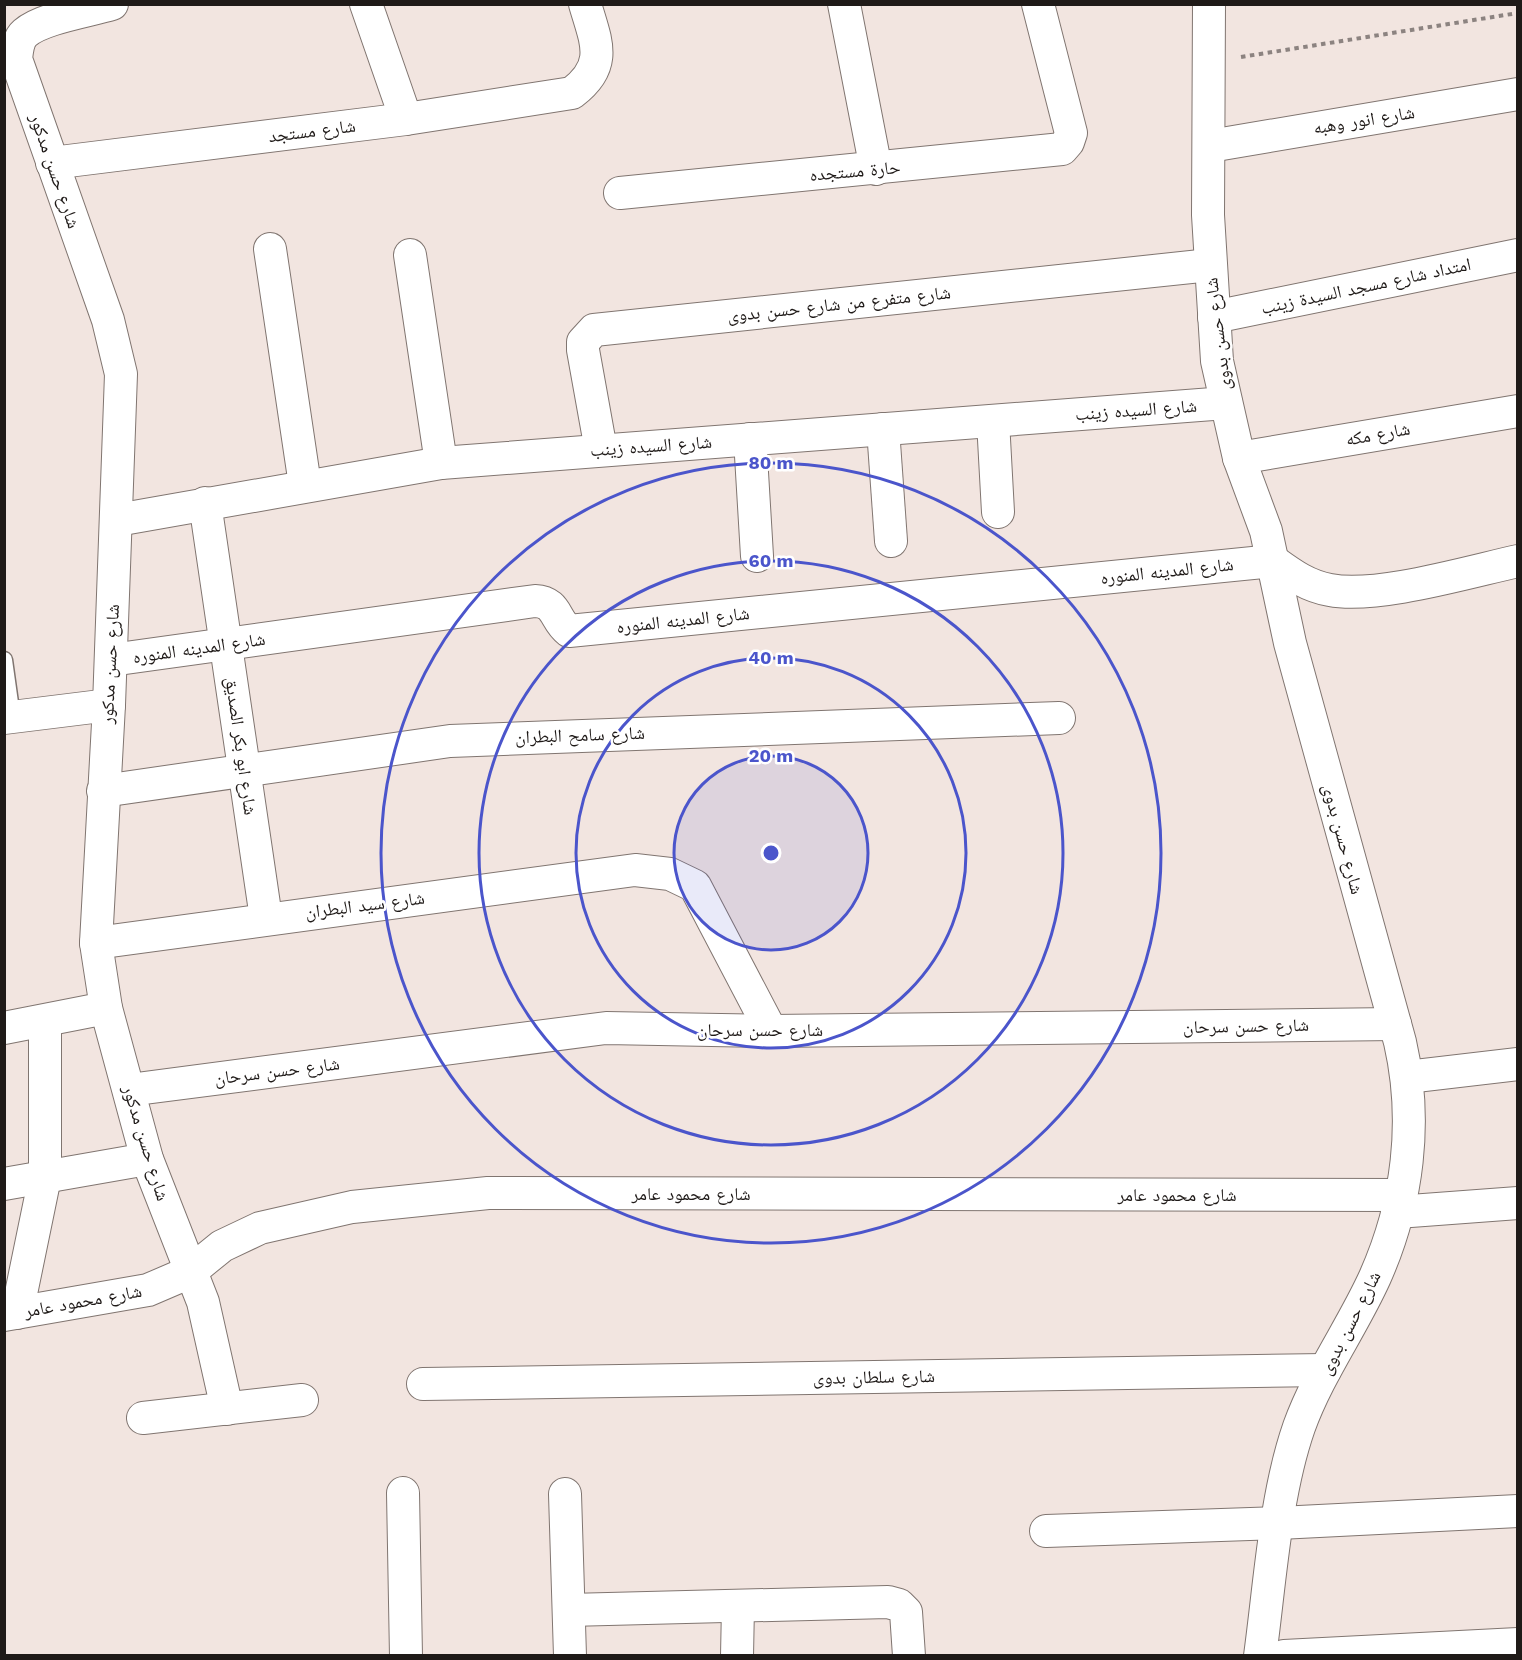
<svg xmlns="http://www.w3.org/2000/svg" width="1522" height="1660" font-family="'Work Sans','Noto Naskh Arabic',sans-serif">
	<rect width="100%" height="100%" fill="#f2e5e0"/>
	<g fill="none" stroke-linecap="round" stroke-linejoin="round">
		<g stroke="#807570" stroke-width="19">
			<polyline id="service" points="4,660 12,717"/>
		</g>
		<g stroke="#807570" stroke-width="34">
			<g id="minor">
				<path d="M112,4C89,11 42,18 25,33C18,39 17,50 16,59L108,320L121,374L109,705L96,943L106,1008L147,1159L203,1302L227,1409"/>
				<polyline points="366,4 406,119"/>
				<polyline points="844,4 876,169"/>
				<path d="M1209,4L1208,215L1217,361L1239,458L1266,531L1290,643L1400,1042C1418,1121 1408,1203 1375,1277C1352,1328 1318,1374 1299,1427C1275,1496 1270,1583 1260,1656"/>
				<polyline points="1210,146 1518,94"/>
				<path d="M52,163L406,119L572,93C609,65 596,42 585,4"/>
				<polyline points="620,193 1062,149 1068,142 1071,133 1038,4"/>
				<polyline points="270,249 305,485"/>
				<polyline points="410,255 441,463"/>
				<polyline points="1214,317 1518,255"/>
				<polyline points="993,421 998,512"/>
				<polyline points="883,429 891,541"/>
				<polyline points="750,439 757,556"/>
				<polyline points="601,450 583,350 583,342 594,330 1210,265"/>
				<polyline points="1239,458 1518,411"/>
				<polyline points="205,503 266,918"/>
				<polyline points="117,520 441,463 1226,403"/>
				<path d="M111,660L535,601C558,602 554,620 569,631L1273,561C1291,574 1307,586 1330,590C1377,599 1468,572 1518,561"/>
				<polyline points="4,718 109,705"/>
				<polyline points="103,791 450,741 1059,718"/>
				<polyline points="96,943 635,870 670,874 695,886 771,1031"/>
				<polyline points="4,1028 106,1008"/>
				<polyline points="1407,1077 1518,1064"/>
				<polyline points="129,1090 606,1028 771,1031 1395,1024"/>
				<polyline points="4,1184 147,1159"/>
				<polyline points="1397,1212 1518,1203"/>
				<polyline points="17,1313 45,1177 45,1022"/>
				<polyline points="4,1315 148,1290 190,1272 222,1246 260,1228 352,1207 488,1193 1401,1195"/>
				<polyline points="423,1384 1325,1370"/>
				<polyline points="143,1418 302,1400"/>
				<polyline points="403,1493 406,1656"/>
				<polyline points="565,1494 570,1656"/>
				<polyline points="1046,1531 1279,1523 1518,1511"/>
				<polyline points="569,1610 888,1602 899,1605 906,1612 909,1656"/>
				<polyline points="737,1656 738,1606"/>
				<polyline points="1284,1656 1518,1644"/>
			</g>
		</g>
		<polyline stroke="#8c8380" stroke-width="4" stroke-dasharray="4.5 4.5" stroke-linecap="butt" points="1241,57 1518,13"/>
		<use href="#service" stroke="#fff" stroke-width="16"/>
		<use href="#minor" stroke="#fff" stroke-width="32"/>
	</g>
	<circle cx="771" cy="853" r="97" fill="#4b55cb" fill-opacity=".12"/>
	<g fill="none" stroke="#4b55cb" stroke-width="3">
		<circle cx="771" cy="853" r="97"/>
		<circle cx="771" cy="853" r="195"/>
		<circle cx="771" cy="853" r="292"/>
		<circle cx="771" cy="853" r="390"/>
	</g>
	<g text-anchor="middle" stroke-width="5" stroke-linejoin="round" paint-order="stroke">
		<g font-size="18" fill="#1f1a18" stroke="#fff">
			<text transform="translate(1364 120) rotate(-9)" y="6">شارع انور وهبه</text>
			<text transform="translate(312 131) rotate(-7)" y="6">شارع مستجد</text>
			<text transform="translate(55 171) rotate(71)" y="6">شارع حسن مدكور</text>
			<text transform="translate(855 171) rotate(-5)" y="6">حارة مستجده</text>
			<text transform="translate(1366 286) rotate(-12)" y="6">امتداد شارع مسجد السيدة زينب</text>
			<text transform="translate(839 304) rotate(-6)" y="6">شارع متفرع من شارع حسن بدوى</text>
			<text transform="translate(1218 334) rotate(-97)" y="6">شارع حسن بدوى</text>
			<text transform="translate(1136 410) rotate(-4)" y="6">شارع السيده زينب</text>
			<text transform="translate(1378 434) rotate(-10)" y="6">شارع مكه</text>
			<text transform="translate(651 446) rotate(-4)" y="6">شارع السيده زينب</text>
			<text transform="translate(1167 571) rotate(-6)" y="6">شارع المدينه المنوره</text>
			<text transform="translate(683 620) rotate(-6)" y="6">شارع المدينه المنوره</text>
			<text transform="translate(199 648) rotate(-8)" y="6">شارع المدينه المنوره</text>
			<text transform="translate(110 664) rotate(-87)" y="6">شارع حسن مدكور</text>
			<text transform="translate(580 735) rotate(-2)" y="6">شارع سامح البطران</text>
			<text transform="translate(241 746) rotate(82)" y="6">شارع ابو بكر الصديق</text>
			<text transform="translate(1343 839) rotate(75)" y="6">شارع حسن بدوى</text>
			<text transform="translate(365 905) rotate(-7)" y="6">شارع سيد البطران</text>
			<text transform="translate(1246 1026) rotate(-1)" y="6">شارع حسن سرحان</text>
			<text x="760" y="1036">شارع حسن سرحان</text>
			<text transform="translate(277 1071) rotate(-7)" y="6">شارع حسن سرحان</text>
			<text transform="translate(146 1143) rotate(73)" y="6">شارع حسن مدكور</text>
			<text x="691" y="1200">شارع محمود عامر</text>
			<text x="1177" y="1201">شارع محمود عامر</text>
			<text transform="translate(83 1301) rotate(-10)" y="6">شارع محمود عامر</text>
			<text transform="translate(1350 1323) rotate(-63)" y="6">شارع حسن بدوى</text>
			<text transform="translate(874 1377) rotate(-1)" y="6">شارع سلطان بدوى</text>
		</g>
	</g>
	<circle cx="771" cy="853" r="9" fill="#4b55cb" stroke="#fff" stroke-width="3"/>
	<g font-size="18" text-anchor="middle" font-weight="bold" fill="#4b55cb" stroke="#fff" stroke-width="5" stroke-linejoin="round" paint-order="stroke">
		<text x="771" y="469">80 m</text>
		<text x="771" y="567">60 m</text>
		<text x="771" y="664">40 m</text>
		<text x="771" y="762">20 m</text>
	</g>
	<rect width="1522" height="1660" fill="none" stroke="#1f1a18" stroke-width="12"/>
</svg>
